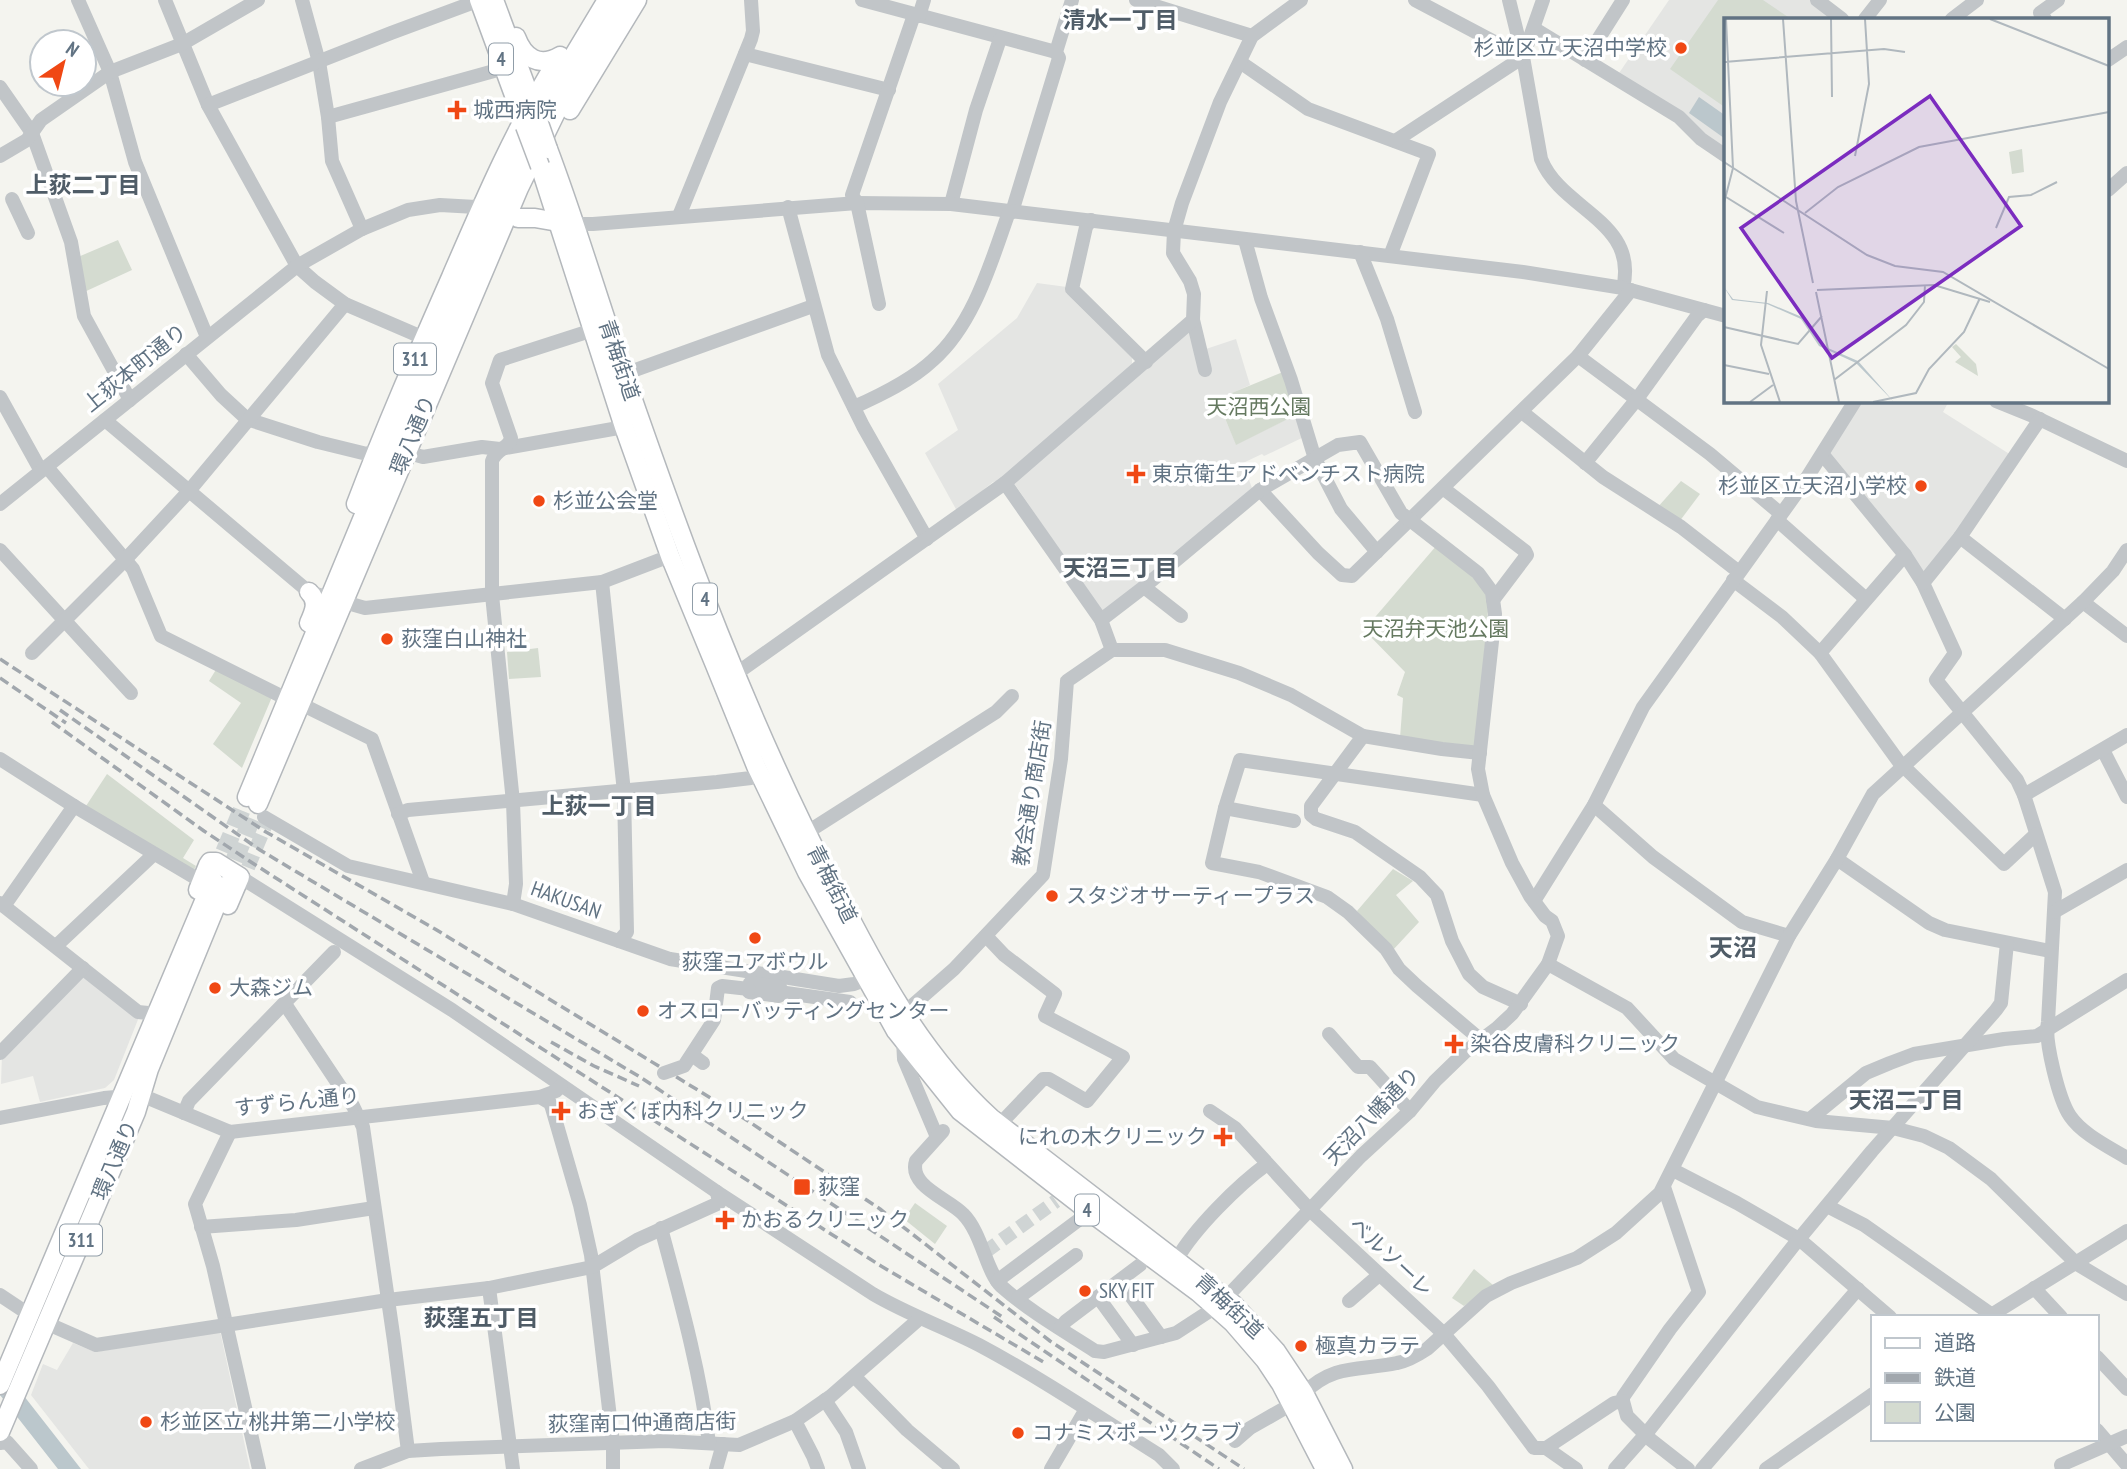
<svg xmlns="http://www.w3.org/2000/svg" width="2127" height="1469" font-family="'PT Sans Narrow','Noto Sans JP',sans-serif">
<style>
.built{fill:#e4e5e3}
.green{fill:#d4dbd0}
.water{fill:#bbc7cc}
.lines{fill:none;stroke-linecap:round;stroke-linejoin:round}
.minor-tunnel{stroke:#cfd4d4;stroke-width:14;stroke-dasharray:14 7;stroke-linecap:butt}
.major-tunnel{stroke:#cfd4d4;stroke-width:18;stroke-dasharray:18 9;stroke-linecap:butt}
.major-casing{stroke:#b4b8bc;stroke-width:21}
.minor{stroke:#c1c5c8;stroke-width:14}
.major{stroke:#fff;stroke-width:18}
.rail{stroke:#a1a7ad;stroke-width:3.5;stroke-dasharray:10 5;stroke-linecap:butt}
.major-bridge-casing{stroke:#b4b8bc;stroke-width:21;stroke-linecap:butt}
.minor-bridge{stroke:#c1c5c8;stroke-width:14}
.major-bridge{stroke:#fff;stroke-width:18}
.poi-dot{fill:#f04814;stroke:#fff;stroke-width:2.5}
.labels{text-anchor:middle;stroke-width:7;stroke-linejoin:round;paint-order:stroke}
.shield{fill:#fff;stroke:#909da8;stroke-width:2}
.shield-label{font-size:19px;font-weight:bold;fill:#617383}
.poi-label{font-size:21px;fill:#617383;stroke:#fff;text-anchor:start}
.street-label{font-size:21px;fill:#617383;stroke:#fff}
.park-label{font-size:21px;fill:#657960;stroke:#fff}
.neighbourhood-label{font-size:23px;font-weight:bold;fill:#4f5c67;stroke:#fff}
.quarter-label{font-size:24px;font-weight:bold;fill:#4f5c67;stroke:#fff}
.inset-road{fill:none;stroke:#b0b8be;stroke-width:2}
.view{fill:#7b2cbf;fill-opacity:0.15;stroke:#7b2cbf;stroke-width:3.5}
.inset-edge{fill:none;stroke:#617383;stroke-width:3.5}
</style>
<rect width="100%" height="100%" fill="#f4f4ef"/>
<!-- built -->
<g class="built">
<polygon points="1669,0 1810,0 1834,19 1726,19 1726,152 1617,76"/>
<polygon points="1037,283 1067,287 1066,293 1132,358 1132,370 1002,480 993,482 957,511 925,453 958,430 938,384 1017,318"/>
<polygon points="1189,330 1203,350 1236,339 1250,385 1217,400 1236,444 1298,414 1306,436 1264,456 1262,454 1243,463 1253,491 1103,614 1014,483"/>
<polygon points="1860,401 1949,401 1943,412 2011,455 1926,575 1829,453"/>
<polygon points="79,974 139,1017 114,1080 105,1088 40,1102 33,1076 1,1084 2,1054"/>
<polygon points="220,1331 250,1469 89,1469 31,1395 43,1364 57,1370 73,1343 95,1352"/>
</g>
<!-- green -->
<g class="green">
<polygon points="1718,0 1763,0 1791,19 1726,19 1726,108 1670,69"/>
<polygon points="118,240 132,270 82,293 78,257"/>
<polygon points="1283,372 1298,414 1236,445 1217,399"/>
<polygon points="1681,481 1700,494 1679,522 1657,508"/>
<polygon points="1437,545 1479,583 1489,600 1476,747 1400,738 1403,698 1397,695 1405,672 1364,630"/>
<polygon points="538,648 541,677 509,679 507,652"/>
<polygon points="217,668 272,697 242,768 213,744 241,703 209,681"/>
<polygon points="107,774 194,840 183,858 196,866 193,872 86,806"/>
<polygon points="1393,869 1413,881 1396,895 1419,922 1392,951 1357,911"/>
<polygon points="915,1203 947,1226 935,1244 904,1219"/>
<polygon points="1474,1269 1493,1285 1464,1306 1452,1298"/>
</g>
<!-- water -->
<g class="water">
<polygon points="1699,97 1726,116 1724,138 1689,113"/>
<polygon points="0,1363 6,1373 81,1469 58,1469 0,1395"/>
</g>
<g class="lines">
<!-- minor-tunnel -->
<g class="minor-tunnel">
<polyline points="240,887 271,812"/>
<polyline points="985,1252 1056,1201"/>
</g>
<!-- major-tunnel -->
<g class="major-tunnel">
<polyline points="214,877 247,797"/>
<polyline points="224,885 258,804"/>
</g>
<!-- major casing -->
<g class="major-casing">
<g id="major">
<polyline points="479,0 525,125"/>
<polyline points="494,0 534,108"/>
<path d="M 516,37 C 524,58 539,68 560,56"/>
<polyline points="570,110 637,0"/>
<path d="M 548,149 C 576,223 598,299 624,374 C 684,548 747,719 832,883 C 875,968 920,1053 991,1118 L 1233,1304 L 1276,1351 L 1304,1393 L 1343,1469"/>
<polyline points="540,166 624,427 670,556 715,665 756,766 807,872 896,1031 960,1111 1082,1206 1198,1292 1233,1323 1265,1360 1281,1384 1325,1469"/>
<polyline points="518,218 535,218 558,222"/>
<path d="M 356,504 C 385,427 418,352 451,277 C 483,203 514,130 557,61"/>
<path d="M 309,623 C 314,612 319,601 309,592"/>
<polyline points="247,797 451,305 510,175 556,85 607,0"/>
<polyline points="258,804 519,188 563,98 622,0"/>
<polyline points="198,890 208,865 210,862 216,862 240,877 228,905"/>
<polyline points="0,1385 213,880"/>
<polyline points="0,1432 136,1112 149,1069 224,886"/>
</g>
</g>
<!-- minor -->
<g class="minor">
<polyline points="78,0 110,72 135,162 207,337"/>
<polyline points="165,0 208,105 297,266 315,282 345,304 424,338"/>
<polyline points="302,0 319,62 328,117 332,161 362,229"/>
<polyline points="862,0 1056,52"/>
<polyline points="1136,0 1252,36"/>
<polyline points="1415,0 1523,57"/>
<path d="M 1509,0 L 1523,57 L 1541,159 C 1561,210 1639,221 1623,288"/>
<polyline points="1817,0 1842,19"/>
<polyline points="919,16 924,0"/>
<polyline points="1865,19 1880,0"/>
<polyline points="1952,19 1977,0"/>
<polyline points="2045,19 2040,13 2058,0"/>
<polyline points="1533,31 1538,31 1679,117 1701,139 1726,156"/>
<polyline points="745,54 889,90"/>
<polyline points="1585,60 1623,0"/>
<polyline points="2108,60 2127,47"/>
<polyline points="1240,62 1308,109 1429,154 1390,256"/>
<polyline points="0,87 32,133 71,242 84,316 130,400"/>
<polyline points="208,105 391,33 480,0"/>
<polyline points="328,117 494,71 503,63"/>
<polyline points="1395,141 1523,57 1543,0"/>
<polyline points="0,156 27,140 41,120 110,72 182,44 258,0"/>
<polyline points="2108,190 2127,173"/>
<polyline points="12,199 28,233"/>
<polyline points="951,204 976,110 1000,39"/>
<polyline points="788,207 828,355 863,426 927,539"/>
<polyline points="1012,212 1059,58 1056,52 1072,0"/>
<polyline points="679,216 751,39 753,31 751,0"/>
<polyline points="1091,220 1086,227 1072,289 1146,362"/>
<polyline points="567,224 593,224 857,203 951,204 1523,272 1623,288 1726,316"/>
<polyline points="1245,240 1261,298 1291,380 1315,459 1341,509 1377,552"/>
<polyline points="1360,252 1387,319 1415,412"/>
<polyline points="879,304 857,203 852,195 914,15"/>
<polyline points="1193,320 1205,370"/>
<polyline points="186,354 221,395 247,419 318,442 367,454 376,450"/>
<polyline points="1578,356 1710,454 1781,514"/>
<polyline points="624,374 813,306"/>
<polyline points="0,397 41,471"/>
<polyline points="1996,401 2033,416 2127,461"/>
<path d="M 854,407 C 881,395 912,380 933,360 C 974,324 991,262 1009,212"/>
<polyline points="1522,412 1603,477 1681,527 1739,572"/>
<polyline points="105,420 309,592 365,608 602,582 670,556"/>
<polyline points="416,455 423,457 482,447 500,449 624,427 634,427"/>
<path d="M 1823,455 L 1905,555 L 1923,583 L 1955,653 L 1936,680 L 2017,780 L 2024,795 L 2055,892 L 2048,1022 C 2044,1040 2059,1100 2070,1116 C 2082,1134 2109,1147 2127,1158"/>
<polyline points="1585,463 1637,399 1697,316 1704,310"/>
<polyline points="47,467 133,569 161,636 279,695"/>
<polyline points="1005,483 1101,620 1112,650"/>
<polyline points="1444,489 1525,551 1527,555 1493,600"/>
<polyline points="1260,490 1318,553 1342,575 1352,576 1578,356 1631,290"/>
<polyline points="0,504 297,266 362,229 408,210 440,205 476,207 484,200"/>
<polyline points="1777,520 1866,599"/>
<polyline points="1960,537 2065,619"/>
<polyline points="0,550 131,693"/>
<polyline points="1733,580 1782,617 1820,653 1899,762 2004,864 2036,834"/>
<polyline points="602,582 624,792 627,932 619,941"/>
<polyline points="1923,583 1960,537 2040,419"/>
<polyline points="1144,587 1181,616"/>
<polyline points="2083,602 2127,636"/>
<polyline points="1112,650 1165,650 1239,673 1291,695 1363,736 1442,749 1480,753"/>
<polyline points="32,653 125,560 189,491 345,304"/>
<polyline points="1820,653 1905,555"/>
<polyline points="730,678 1005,483 1193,320 1194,294 1190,281 1173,253 1174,231 1182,203 1220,102 1252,36 1301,0"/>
<polyline points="309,708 372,739 423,882"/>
<polyline points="1363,736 1311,806 1311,815 1316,819 1355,832 1420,877 1437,895 1452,941 1469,974 1483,987 1521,1004"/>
<polyline points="2103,750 2127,797"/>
<polyline points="0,759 74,806 199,880 199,888"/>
<polyline points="2024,795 2127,735"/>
<polyline points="1594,805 1653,857 1742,922 1789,936"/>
<polyline points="1225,808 1294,821"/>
<polyline points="398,814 408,810 717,782 751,778 756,773 756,766"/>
<polyline points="264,817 348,866 513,904 670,959 839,986 854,984 865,980"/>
<polyline points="806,833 996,712 1012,696"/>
<polyline points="1837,859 1929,923 1945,930 2050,951"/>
<path d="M 240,877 L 452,1010 L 717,1192 L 873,1294 C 907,1314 944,1327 979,1345 C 1041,1378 1100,1418 1159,1455 L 1173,1469"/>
<polyline points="1534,901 1594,805 1643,707 1803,484 1855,401"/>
<polyline points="0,903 138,1012 148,1013"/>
<path d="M 513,904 L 516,884 L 513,802 L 492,595 L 492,461 C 495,450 509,448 511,438 L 492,383 L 500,360 L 593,330"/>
<polyline points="4,906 74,806"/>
<polyline points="2054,912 2127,870"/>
<polyline points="986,936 1004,955 1055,994 1045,1016 1123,1057 1087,1101 1049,1079 1043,1079 999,1125"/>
<polyline points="56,946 154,854"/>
<polyline points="1548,964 1627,1008 1674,1059 1757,1107 1816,1121 1893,1128 1924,1136 1949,1148 1991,1179 2077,1264 2127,1294"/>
<polyline points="779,992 780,987 750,983 749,992 779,996 779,992 850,1002"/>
<polyline points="285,1004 353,1106 363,1127 394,1341 408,1451"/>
<polyline points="897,1019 954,969 1043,875 1061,759 1067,681 1112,650"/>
<polyline points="1329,1034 1358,1067 1370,1067 1410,1111"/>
<polyline points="903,1040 904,1059 937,1137"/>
<polyline points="1481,1040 1417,986 1399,969 1386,949 1348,912 1327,897 1259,872 1212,863 1225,808 1240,760 1483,795"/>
<polyline points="0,1053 83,968"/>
<polyline points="692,1055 703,1063"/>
<polyline points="540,1097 550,1103 552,1108 580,1205 591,1255 613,1443 613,1469"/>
<polyline points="1210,1111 1235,1128 1310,1210 1444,1334 1488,1386 1534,1448 1546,1448 1614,1403 1623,1401 1623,1397 1670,1329 1699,1292 1664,1187"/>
<polyline points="184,1113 189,1101 334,952"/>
<polyline points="0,1118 104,1098 141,1095 230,1132 540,1097 556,1091 561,1086"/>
<polyline points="1810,1119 1866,1073 1890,1063 1914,1054 2004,1039 2037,1036 2127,980"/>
<path d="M 943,1131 L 916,1161 C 908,1186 949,1199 963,1214 C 982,1233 986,1271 1001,1286 C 1029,1311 1064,1331 1095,1351 L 1104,1352 L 1176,1333 L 1219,1305 L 1361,1156 L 1410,1111 L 1435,1081 L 1465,1052 L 1497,1028 L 1512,1014 L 1548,964 L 1558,936 L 1552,921 L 1545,916 L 1530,896 L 1512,863 L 1483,795 L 1478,769 L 1495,614 L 1492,592 L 1478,573 L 1401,513 L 1360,442 L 1338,445 L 1260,490 L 1144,587 L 1101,620"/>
<polyline points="230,1132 195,1204 213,1266 259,1469"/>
<polyline points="1673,1170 1737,1203 1799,1239 1890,1317"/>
<polyline points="1827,1206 1864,1225 1995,1317"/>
<polyline points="201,1227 296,1220 374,1208"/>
<path d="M 661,1228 C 680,1299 700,1370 709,1443"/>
<path d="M 1177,1259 C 1194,1229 1238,1185 1267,1164"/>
<polyline points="997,1281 1080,1219"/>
<polyline points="1120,1281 1161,1337"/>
<polyline points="489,1288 513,1469"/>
<polyline points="2034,1288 2061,1317"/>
<polyline points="0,1295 30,1315"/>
<polyline points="1098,1297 1133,1345"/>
<polyline points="1018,1298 1076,1255"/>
<polyline points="1349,1301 1379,1275"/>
<polyline points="1988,1317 2127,1231"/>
<polyline points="46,1323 96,1345 388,1300 489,1288 592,1267 637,1240 719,1203 717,1192"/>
<polyline points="1060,1328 1066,1321 1140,1265"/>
<polyline points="2097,1357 2127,1389"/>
<polyline points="855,1377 907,1430 953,1469"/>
<path d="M 1304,1393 C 1335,1363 1360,1371 1397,1363 C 1408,1361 1418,1355 1427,1349 L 1486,1296 L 1511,1283 L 1577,1258 L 1616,1233 L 1660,1193 L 1789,936 L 1837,859 L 1873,794 L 2083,602 L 2113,571 L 2127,550"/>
<polyline points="825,1400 846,1432 859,1469"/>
<polyline points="1623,1401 1627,1416 1651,1440 1688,1469"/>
<polyline points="795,1421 813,1456 818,1469"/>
<polyline points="2097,1430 2127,1465"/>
<polyline points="1235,1441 1250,1428 1292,1404"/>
<polyline points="0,1443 7,1442 31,1469"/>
<polyline points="1546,1448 1576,1469"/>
<polyline points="361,1469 408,1451 441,1449 665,1441 739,1445 795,1421 831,1396 919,1319"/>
<polyline points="716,1469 723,1444"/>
<polyline points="1051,1469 1086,1409"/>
<polyline points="1615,1469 1646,1434 1794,1245 1872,1151 1996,1010 2001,1003 2007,943"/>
<polyline points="1702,1469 1858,1289"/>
<polyline points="1766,1469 1873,1394"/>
<polyline points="2062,1469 2061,1465 2127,1436"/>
</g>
<!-- major -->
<use href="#major" class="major"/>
<!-- rail -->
<g class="rail">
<polyline points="0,659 266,832 435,929 745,1119 880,1209 1050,1341 1244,1469"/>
<polyline points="0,678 66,723"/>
<polyline points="60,710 260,850 640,1077 1004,1318"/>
<polyline points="52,722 204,831 254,864 881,1266 1045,1363"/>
<polyline points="551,1042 594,1066 639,1086"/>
<polyline points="994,1317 1219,1469"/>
</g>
<!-- major-bridge casing -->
<g class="major-bridge-casing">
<g id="major-bridge">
<polyline points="534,109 548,149"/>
<polyline points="525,126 540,166"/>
</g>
</g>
<!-- minor-bridge -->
<polyline class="minor-bridge" points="664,1073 684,1066 714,1020 718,988 722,986 749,989"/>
<!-- major-bridge -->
<use href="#major-bridge" class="major-bridge"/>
</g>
<!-- markers -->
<g class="poi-dot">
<circle cx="1681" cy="48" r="7"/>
<path d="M453.5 99.5h7v7h7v7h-7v7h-7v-7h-7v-7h7z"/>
<path d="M1132.5 463.5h7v7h7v7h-7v7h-7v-7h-7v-7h7z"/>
<circle cx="1921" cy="486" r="7"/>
<circle cx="539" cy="501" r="7"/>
<circle cx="387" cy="639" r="7"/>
<circle cx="1052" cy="896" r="7"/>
<circle cx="755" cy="938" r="7"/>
<circle cx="215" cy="988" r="7"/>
<circle cx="643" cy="1011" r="7"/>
<path d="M1450.5 1033.5h7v7h7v7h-7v7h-7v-7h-7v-7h7z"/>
<path d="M557.5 1100.5h7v7h7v7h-7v7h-7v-7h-7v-7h7z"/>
<path d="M1219.5 1126.5h7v7h7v7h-7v7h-7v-7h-7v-7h7z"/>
<rect x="793" y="1178" width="18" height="18" rx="3.5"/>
<path d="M721.5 1209.5h7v7h7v7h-7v7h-7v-7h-7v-7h7z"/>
<circle cx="1085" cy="1291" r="7"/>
<circle cx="1301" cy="1346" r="7"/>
<circle cx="146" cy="1422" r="7"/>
<circle cx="1018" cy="1433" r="7"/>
</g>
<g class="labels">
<!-- shield labels -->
<g class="shield">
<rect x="489" y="43.5" width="24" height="31" rx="5"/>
<rect x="394" y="343.5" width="42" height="31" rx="5"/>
<rect x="693" y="583.5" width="24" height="31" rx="5"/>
<rect x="1075" y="1194.5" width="24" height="31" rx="5"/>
<rect x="60" y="1224.5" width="42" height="31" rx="5"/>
</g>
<g class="shield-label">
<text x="501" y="66">4</text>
<text x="415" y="366">311</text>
<text x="705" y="606">4</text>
<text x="1087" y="1217">4</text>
<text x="81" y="1247">311</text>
</g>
<!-- poi labels -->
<g class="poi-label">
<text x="1667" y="55" text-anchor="end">杉並区立 天沼中学校</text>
<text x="473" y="117">城西病院</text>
<text x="1152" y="481">東京衛生アドベンチスト病院</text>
<text x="1907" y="493" text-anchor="end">杉並区立天沼小学校</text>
<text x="553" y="508">杉並公会堂</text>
<text x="401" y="646">荻窪白山神社</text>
<text x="1066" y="903">スタジオサーティープラス</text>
<text x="755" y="969" text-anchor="middle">荻窪ユアボウル</text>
<text x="229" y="995">大森ジム</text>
<text x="657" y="1018">オスローバッティングセンター</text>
<text x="1470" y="1051">染谷皮膚科クリニック</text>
<text x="577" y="1118">おぎくぼ内科クリニック</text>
<text x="1207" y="1144" text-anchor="end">にれの木クリニック</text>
<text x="818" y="1194">荻窪</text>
<text x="741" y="1227">かおるクリニック</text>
<text x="1099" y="1298">SKY FIT</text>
<text x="1315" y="1353">極真カラテ</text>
<text x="160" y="1429">杉並区立 桃井第二小学校</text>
<text x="1032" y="1440">コナミスポーツクラブ</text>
</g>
<!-- street labels -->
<g class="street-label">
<text transform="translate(619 360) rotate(71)" y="7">青梅街道</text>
<text transform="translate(135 368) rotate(-39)" y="7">上荻本町通り</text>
<text transform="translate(413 435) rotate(-67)" y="7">環八通り</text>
<text transform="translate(1032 793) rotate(-81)" y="7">教会通り商店街</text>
<text transform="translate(832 884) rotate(63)" y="7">青梅街道</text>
<text transform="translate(566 900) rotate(20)" y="7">HAKUSAN</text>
<text transform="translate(297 1102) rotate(-6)" y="7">すずらん通り</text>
<text transform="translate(1372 1116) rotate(-46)" y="7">天沼八幡通り</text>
<text transform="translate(115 1160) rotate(-67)" y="7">環八通り</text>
<text transform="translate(1391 1257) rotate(43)" y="7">ベルソーレ</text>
<text transform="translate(1229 1306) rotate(43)" y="7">青梅街道</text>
<text transform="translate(642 1423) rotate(-1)" y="7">荻窪南口仲通商店街</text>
</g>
<!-- park labels -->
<g class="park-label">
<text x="1259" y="414">天沼西公園</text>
<text x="1436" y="636">天沼弁天池公園</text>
</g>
<!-- neighbourhood labels -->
<g class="neighbourhood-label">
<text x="1120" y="28">清水一丁目</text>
<text x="83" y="193">上荻二丁目</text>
<text x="1120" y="576">天沼三丁目</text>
<text x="599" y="814">上荻一丁目</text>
<text x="1906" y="1108">天沼二丁目</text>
<text x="481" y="1326">荻窪五丁目</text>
</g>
<!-- quarter labels -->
<g class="quarter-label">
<text x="1733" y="956">天沼</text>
</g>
</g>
<!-- overview -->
<g transform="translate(1724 18)">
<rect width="385" height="385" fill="#f4f4ef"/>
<path d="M 298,131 L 300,154 L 288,156 L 285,134 ZM 232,326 L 252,346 L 254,358 L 231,344 L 237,339 L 228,329 Z" fill="#d4dbd0"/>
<path d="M 0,269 L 9,281 L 44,285 L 78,299 L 97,327 L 134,343 L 170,384 L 132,345 L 95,328 L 77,301 L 43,286 L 8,282 Z" fill="#bbc7cc"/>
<path class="inset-road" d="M 59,1 L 72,183 L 89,265M 107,1 L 108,79M 266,1 L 385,48M 0,44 L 160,31 L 181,34M 131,138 L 145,66 L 141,1M 0,144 L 143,237 L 171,248 L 219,254 L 385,351M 2,179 L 60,215M 0,185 L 9,150 L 2,1M 81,195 L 114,169 L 195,129 L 385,94M 272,210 L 285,179 L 307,177 L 333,164M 93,272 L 210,267 L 266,284M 43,273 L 37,327 L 56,384M 92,274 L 115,384M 0,309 L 74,326 L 98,298M 0,347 L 45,356M 110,362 L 182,307 L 200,284 L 201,267M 26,384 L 49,367M 149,384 L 192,375 L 205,351 L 240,314 L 256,280"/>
<path class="view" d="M 206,78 L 297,208 L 108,340 L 17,210 Z"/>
<rect width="385" height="385" class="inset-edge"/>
</g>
<!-- legend -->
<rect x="1871" y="1315" width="228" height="126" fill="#ffffff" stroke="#c0c7cd" stroke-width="2"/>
<rect x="1885" y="1338" width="35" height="10" fill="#ffffff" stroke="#c0c7cd" stroke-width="2"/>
<text x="1934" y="1350" font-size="21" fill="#617383">道路</text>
<rect x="1885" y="1373" width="35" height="10" fill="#a1a7ad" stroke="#c0c7cd" stroke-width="2"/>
<text x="1934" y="1385" font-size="21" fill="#617383">鉄道</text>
<rect x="1885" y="1402" width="35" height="21" fill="#d4dbd0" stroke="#c0c7cd" stroke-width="2"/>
<text x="1934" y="1420" font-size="21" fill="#617383">公園</text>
<!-- north arrow -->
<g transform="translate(63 63) rotate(35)"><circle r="33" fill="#ffffff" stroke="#c0c7cd" stroke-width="2"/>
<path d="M0-5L12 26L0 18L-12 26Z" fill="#f04814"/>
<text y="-10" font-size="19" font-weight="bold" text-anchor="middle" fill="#617383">N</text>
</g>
</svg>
